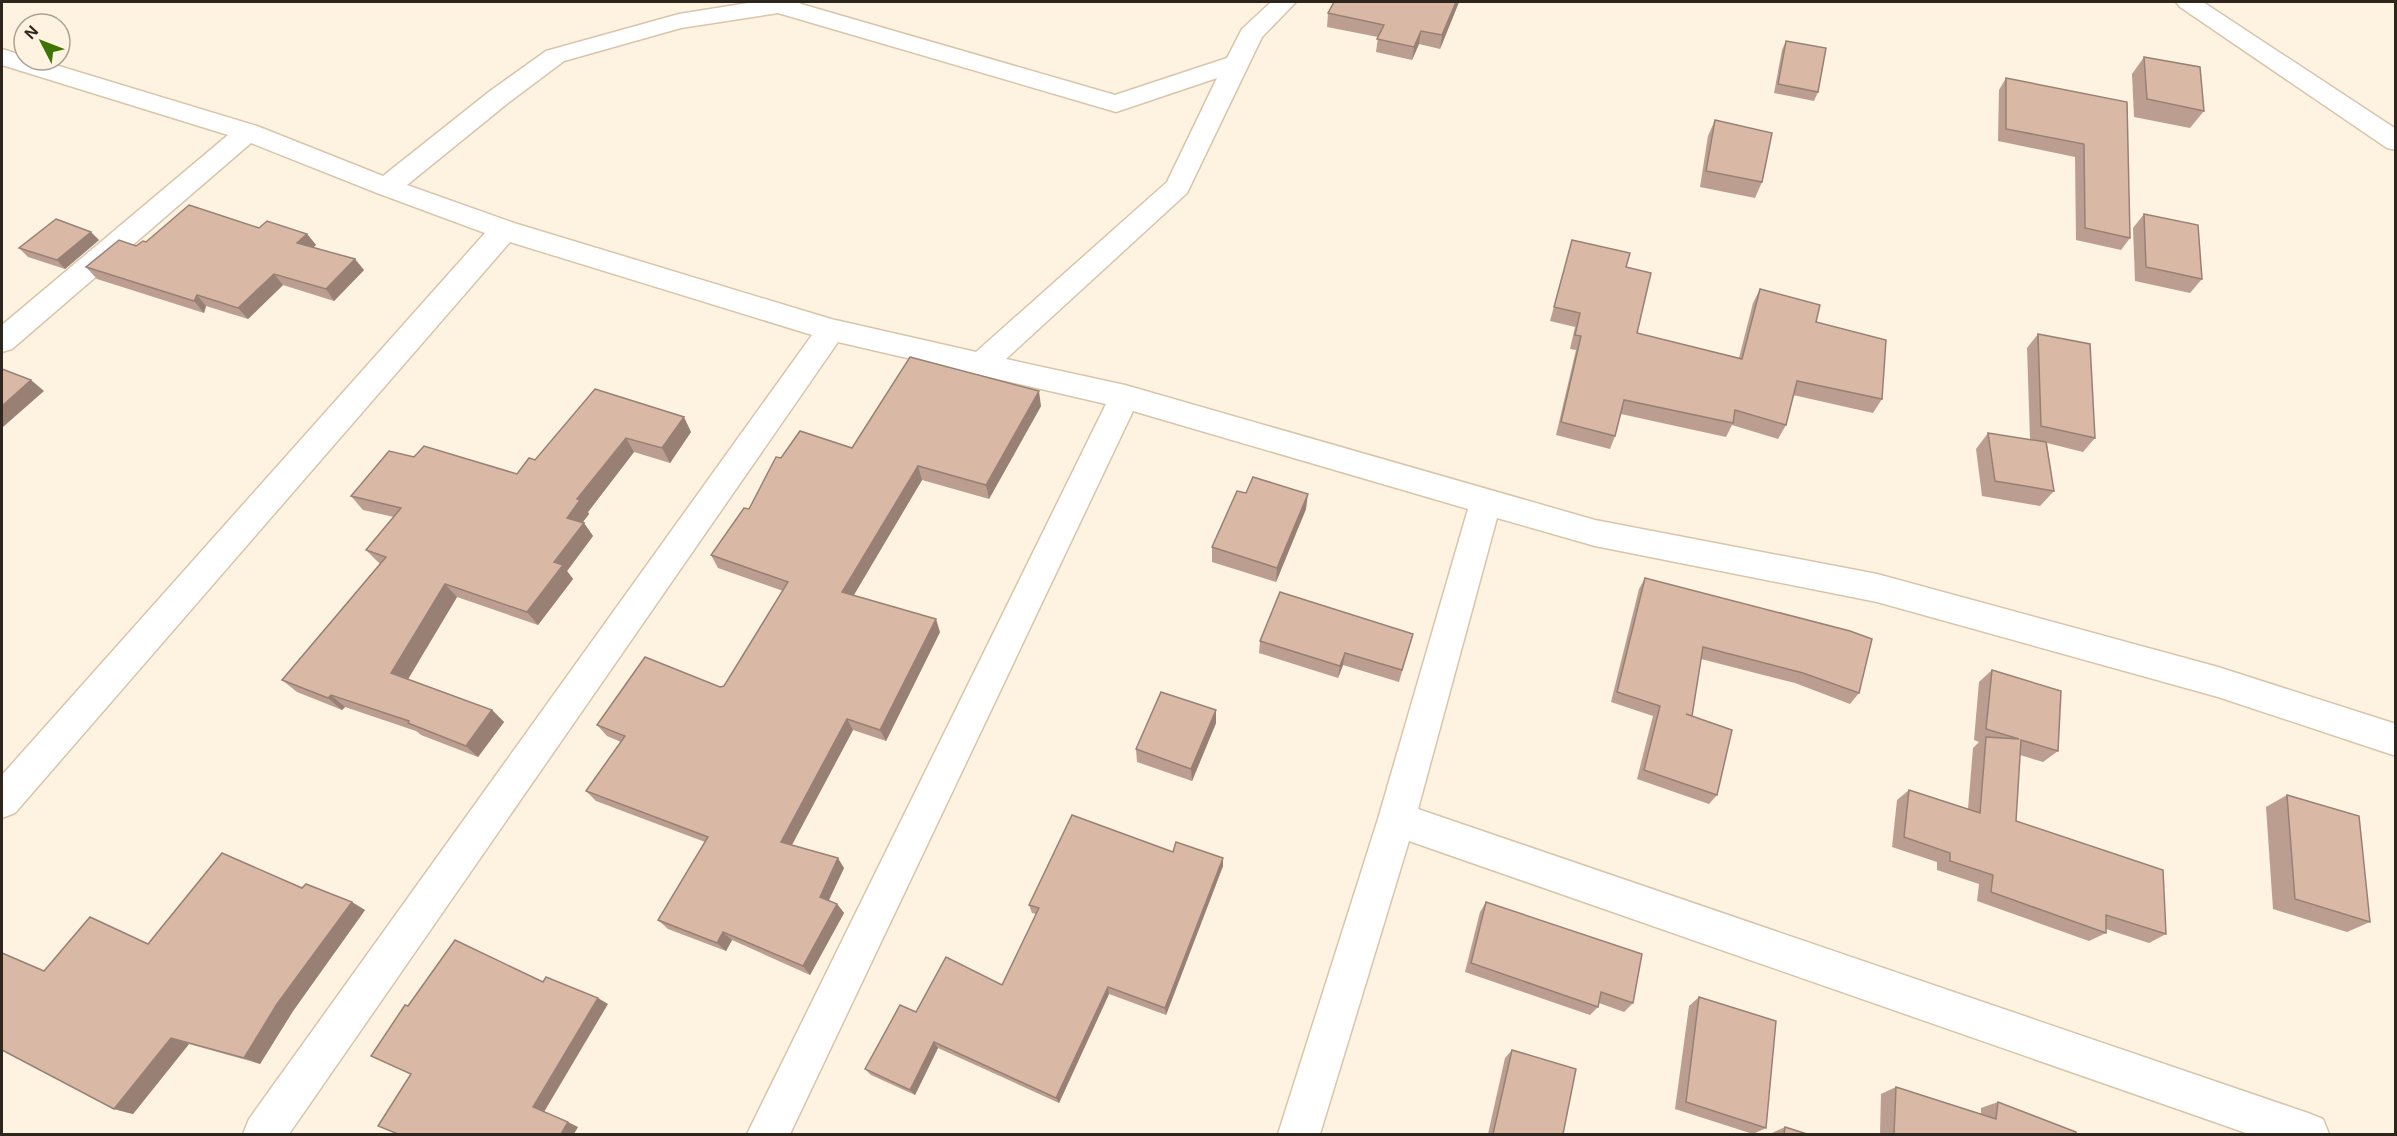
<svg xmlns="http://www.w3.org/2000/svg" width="2397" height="1136" font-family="Arial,sans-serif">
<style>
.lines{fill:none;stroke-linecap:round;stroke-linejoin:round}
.street-casing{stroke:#d8c5aa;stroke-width:3}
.street{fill:#fff;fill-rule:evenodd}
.wall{fill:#bb9e8f}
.shaded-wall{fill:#988174}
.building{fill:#d9b8a6;stroke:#988174;stroke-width:1.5}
</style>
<rect width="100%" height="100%" fill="#fef2e1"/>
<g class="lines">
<!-- street casing -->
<g class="street-casing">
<g id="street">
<path d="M 754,2 L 799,2 L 801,4 L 1115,95 L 1227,58 L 1242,29 L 1271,2 L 1296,2 L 1262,37 L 1187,193 L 1006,359 L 1125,385 L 1595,520 L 1877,574 L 2218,667 L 2396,724 L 2396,756 L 2218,697 L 1877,602 L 1595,546 L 1497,518 L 1418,809 L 2308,1113 L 2323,1119 L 2329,1134 L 2249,1134 L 1409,841 L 1320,1134 L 1278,1134 L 1378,819 L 1468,509 L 1133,411 L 790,1134 L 747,1134 L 1106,404 L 838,342 L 289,1134 L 243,1134 L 249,1119 L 812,335 L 510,242 L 15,813 L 2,818 L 2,775 L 485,233 L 377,193 L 251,143 L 12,349 L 2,352 L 2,325 L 228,135 L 2,65 L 2,49 L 24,56 L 24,60 L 39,60 L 257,126 L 383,176 L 490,91 L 546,51 L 679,14 ZM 778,13 L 1116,112 L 1217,78 L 1167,182 L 976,352 L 831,319 L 514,223 L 407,185 L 508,103 L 564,61 L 681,28 Z"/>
<polygon points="2176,2 2203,2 2396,129 2396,150 2387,148 2180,7"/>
</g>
</g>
<!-- street -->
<use href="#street" class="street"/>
</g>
<!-- wall -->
<g class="wall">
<polygon points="1334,2 1459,2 1440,49 1419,44 1412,60 1376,52 1378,37 1327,27 1328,13"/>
<polygon points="1786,41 1818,92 1814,101 1774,93 1782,50"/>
<polygon points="2144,57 2204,111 2190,128 2134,117 2132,74"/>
<polygon points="2006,78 2127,102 2130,238 2121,250 2076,240 2075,157 1998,141 1999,90"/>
<polygon points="1715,120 1762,182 1755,198 1700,187 1708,136"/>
<polygon points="2144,214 2202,279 2190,293 2135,281 2133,228"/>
<polygon points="259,228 307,234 316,245 313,247 364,270 334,301 283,285 248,319 206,306 204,313 97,279 86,267 136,246"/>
<polygon points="99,240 65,269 28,257 19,248"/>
<polygon points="1572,240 1626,267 1637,333 1739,358 1753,303 1760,289 1816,322 1882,399 1873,413 1793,395 1786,425 1778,439 1732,425 1726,437 1621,414 1615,436 1610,449 1556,435 1576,350 1570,349 1575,327 1550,321"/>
<polygon points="2038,334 2095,438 2083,452 2047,443 2054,491 2040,506 1982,496 1976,449 1988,433 2036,441 2030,439 2027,348"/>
<polygon points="595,389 691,432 670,463 634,452 588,512 589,514 583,522 593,536 567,571 573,579 538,625 457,597 408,679 492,710 504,722 478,757 421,735 416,731 345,707 342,710 297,692 282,680 381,564 379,563 366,550 394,517 363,510 351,496 414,457 517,474 535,460"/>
<polygon points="1041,406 989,499 922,480 853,596 940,632 886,741 853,730 792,845 844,868 829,900 837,904 844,913 810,975 732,940 726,951 668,929 658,920 705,842 596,801 586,791 621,742 607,736 597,725 724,686 783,591 718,568 711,555 749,509 781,458 852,448"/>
<polygon points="1306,509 1276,582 1212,562 1212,547"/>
<polygon points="1645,578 1859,693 1850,704 1795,683 1701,659 1692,716 1717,795 1709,804 1637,779 1653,716 1611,702 1639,589"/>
<polygon points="1413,634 1399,682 1343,665 1338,678 1259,653 1260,641"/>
<polygon points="1992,670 2058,751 2043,762 2020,755 2016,821 2166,934 2149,943 2106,929 2106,933 2089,941 1977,901 1979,884 1937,870 1937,862 1892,847 1897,800 1909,790 1968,809 1973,748 1979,742 1974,740 1979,682"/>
<polygon points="1216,723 1192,781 1137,762 1136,749"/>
<polygon points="2287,795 2370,922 2347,932 2273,909 2266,807"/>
<polygon points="1173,852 1223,858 1223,866 1166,1015 1109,994 1059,1103 938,1048 915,1095 871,1075 865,1069 916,1012 1002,985 1036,914 1032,913 1029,905"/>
<polygon points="302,888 365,910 293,1011 260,1064 189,1044 133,1114 114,1109 44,971 148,944"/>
<polygon points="1486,902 1633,1003 1624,1012 1599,1003 1598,1007 1590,1015 1465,972 1480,912"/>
<polygon points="1699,997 1766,1128 1753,1134 1675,1109 1689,1006"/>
<polygon points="1512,1050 1563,1134 1488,1134 1505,1058"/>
<polygon points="1896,1087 1981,1114 1981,1108 1998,1102 2076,1134 1880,1134 1881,1094"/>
<polygon points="1785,1127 1807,1134 1772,1134 1772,1133"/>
</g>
<!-- shaded-wall -->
<g class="shaded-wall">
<polygon points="1456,2 1459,2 1440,49 1442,35"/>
<polygon points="1421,31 1419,44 1412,60 1414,47"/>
<polygon points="91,232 99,240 65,269 57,260"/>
<polygon points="307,234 316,245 306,254 297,243"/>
<polygon points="355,259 364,270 334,301 326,289"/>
<polygon points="274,274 283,285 248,319 238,308"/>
<polygon points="197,295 206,306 204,313 194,301"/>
<polygon points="31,380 44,391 3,427 2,426 2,406"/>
<polygon points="1039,391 1041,406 989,499 986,485"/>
<polygon points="684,417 691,432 670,463 662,448"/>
<polygon points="626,438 634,452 588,512 589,514 576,531 567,518 577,499"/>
<polygon points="918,466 922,480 848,605 842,592"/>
<polygon points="1308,494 1306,509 1276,582 1277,568"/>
<polygon points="584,523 593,536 567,571 573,579 538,625 527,612 554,562"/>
<polygon points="445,584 457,597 404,686 391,673"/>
<polygon points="936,619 940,632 886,741 880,730"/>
<polygon points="1345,653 1343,665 1338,678 1340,666"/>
<polygon points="331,695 345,707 342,710 328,698"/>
<polygon points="492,710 504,722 478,757 466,746"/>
<polygon points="1216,710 1216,723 1192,781 1191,769"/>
<polygon points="847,719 853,730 788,852 781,842"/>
<polygon points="838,858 844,868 826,906 820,897"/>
<polygon points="1223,858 1223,866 1166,1015 1165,1008"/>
<polygon points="352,902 365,910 293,1011 260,1064 244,1058 277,1004"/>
<polygon points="837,904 844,913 810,975 803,966"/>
<polygon points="723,932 732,940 726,951 717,943"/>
<polygon points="1108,987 1109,994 1059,1103 1056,1098"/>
<polygon points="598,998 608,1004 544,1112 533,1107"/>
<polygon points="171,1038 189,1044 133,1114 114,1109"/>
<polygon points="934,1042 938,1048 915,1095 910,1090"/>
<polygon points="568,1122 578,1127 574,1134 561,1134"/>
</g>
<!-- building -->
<g class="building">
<polygon points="1334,2 1456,2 1442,35 1421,31 1414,47 1377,39 1384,25 1328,13"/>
<polygon points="1786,41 1826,48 1818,92 1778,84"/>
<polygon points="2144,57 2200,67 2204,111 2147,99"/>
<polygon points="2006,78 2127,102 2130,238 2085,228 2084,144 2006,129"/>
<polygon points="1715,120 1772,133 1762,182 1706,171"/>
<polygon points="189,205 259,228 267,221 307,234 297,243 355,259 326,289 274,274 238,308 197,295 194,301 86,267 119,240 136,246 143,241 146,242"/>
<polygon points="2144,214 2198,225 2202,279 2146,267"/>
<polygon points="56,219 91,232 57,260 19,248"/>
<polygon points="1572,240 1630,253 1626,267 1651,273 1637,333 1742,359 1760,289 1820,305 1816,322 1886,340 1882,399 1797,381 1786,425 1735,410 1733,423 1624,400 1615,436 1561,422 1581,336 1575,335 1580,313 1554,307"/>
<polygon points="2038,334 2090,344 2095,438 2041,426"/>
<polygon points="910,357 1039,391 986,485 918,466 842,592 936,619 880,730 847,719 781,842 838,858 820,897 837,904 803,966 723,932 717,943 658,920 708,837 586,791 625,736 597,725 645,657 720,687 724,686 788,582 711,555 744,508 749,509 776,457 781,458 800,431 852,448"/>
<polygon points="2,369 31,380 2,406"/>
<polygon points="595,389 684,417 662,448 626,438 577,499 580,500 567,518 584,523 554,562 563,565 527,612 445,584 391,673 492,710 466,746 408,723 409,721 331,695 328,698 282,680 386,557 366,550 401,508 351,496 389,451 414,457 424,446 517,474 529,458 535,460"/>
<polygon points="1988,433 2046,442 2054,491 1995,481"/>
<polygon points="1253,477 1308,494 1277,568 1212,547 1237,491 1246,493"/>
<polygon points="1645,578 1850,631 1872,639 1859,693 1803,673 1703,647 1692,716 1686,714 1732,730 1717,795 1644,770 1660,706 1617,692"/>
<polygon points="1280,592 1413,634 1402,670 1345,653 1340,666 1260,641"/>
<polygon points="1992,670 2061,691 2058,751 2021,740 2016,821 2163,870 2166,934 2106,915 2106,933 1991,892 1993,875 1950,861 1950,853 1904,837 1909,790 1980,813 1986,737 2019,739 1986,729"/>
<polygon points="1161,692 1216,710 1191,769 1136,749"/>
<polygon points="2287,795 2359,816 2370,922 2295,899"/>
<polygon points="1072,815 1173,852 1176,842 1223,858 1165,1008 1108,987 1056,1098 934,1042 910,1090 865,1069 900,1005 916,1012 946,957 1002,985 1039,908 1029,905"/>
<polygon points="222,853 302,888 306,884 352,902 277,1004 244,1058 171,1038 114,1109 2,1050 2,953 44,971 90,917 148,944"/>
<polygon points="1486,902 1642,954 1633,1003 1601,992 1598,1007 1471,963"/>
<polygon points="455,940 543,982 546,977 598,998 533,1107 568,1122 561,1134 398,1134 378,1126 411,1074 371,1056 405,1005 408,1006"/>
<polygon points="1699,997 1776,1021 1766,1128 1686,1102"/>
<polygon points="1512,1050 1576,1069 1563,1134 1493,1134"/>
<polygon points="1896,1087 1996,1119 1998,1102 2076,1132 2076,1134 1894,1134"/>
<polygon points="1785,1127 1807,1134 1784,1134"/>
</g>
<!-- border -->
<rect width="2397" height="1136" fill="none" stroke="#2e261c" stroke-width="6"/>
<!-- north arrow -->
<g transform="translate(42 42) rotate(312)"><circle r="28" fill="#fef2e1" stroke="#aba092" stroke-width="1.5"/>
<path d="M0-4.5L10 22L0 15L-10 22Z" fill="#3d7402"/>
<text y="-9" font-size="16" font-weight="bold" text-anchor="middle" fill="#2e261c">N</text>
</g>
</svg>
